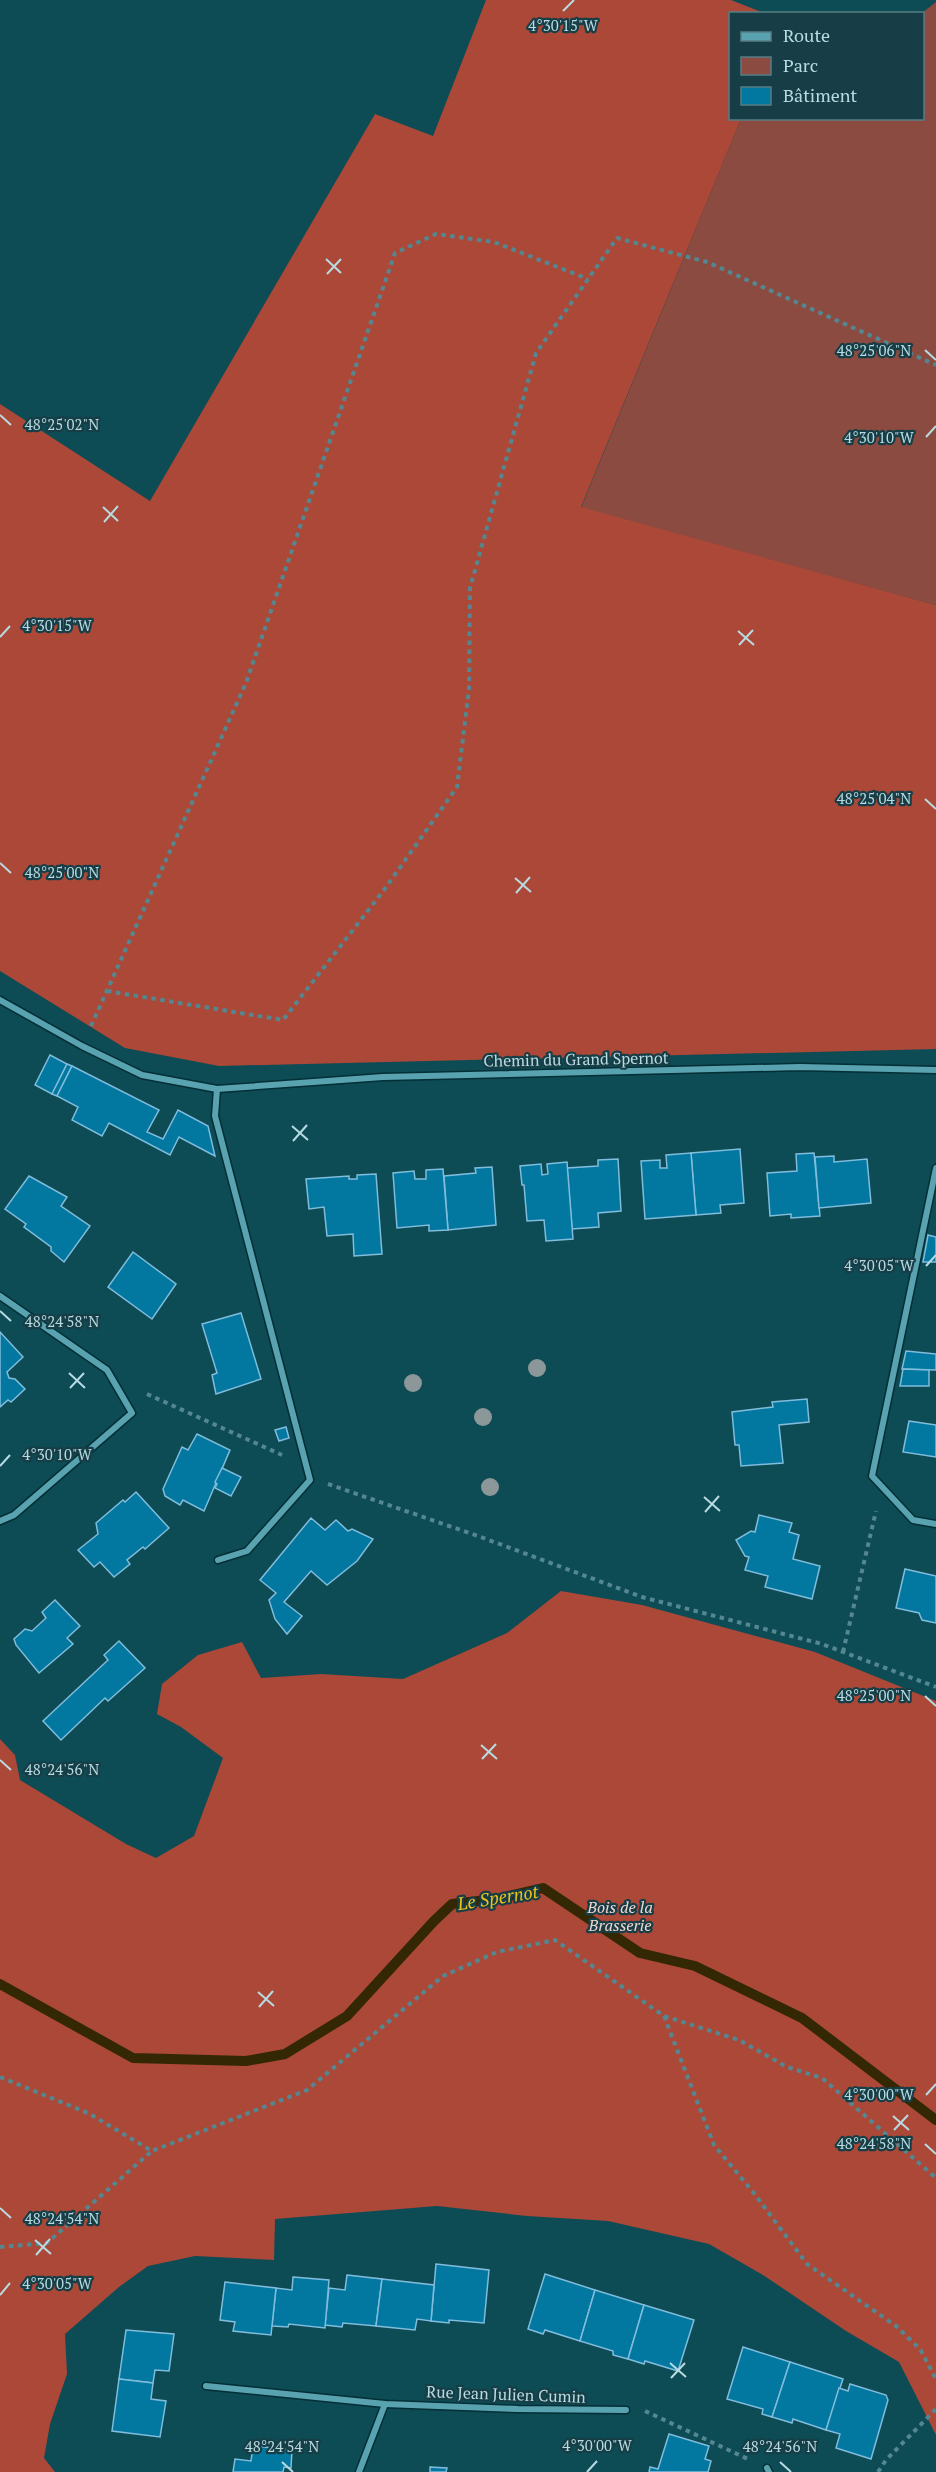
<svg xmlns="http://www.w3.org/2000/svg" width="936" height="2472" font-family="'PT Serif',serif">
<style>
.green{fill:#8c4b40}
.forest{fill:#ab4838}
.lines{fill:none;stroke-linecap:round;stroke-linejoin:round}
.stream{stroke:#332803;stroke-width:10}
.building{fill:#0277a0;stroke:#80bcdb;stroke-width:1.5}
.minor-casing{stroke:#042f36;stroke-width:9}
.path{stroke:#548790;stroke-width:4;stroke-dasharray:4.5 4.5;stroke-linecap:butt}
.minor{stroke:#59a3b0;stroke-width:6}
.tree{fill:#8b9798}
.ticks{fill:none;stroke:#b8dbe2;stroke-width:2}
.labels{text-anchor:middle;stroke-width:4.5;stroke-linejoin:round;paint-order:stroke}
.street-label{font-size:16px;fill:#b8dbe2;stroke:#173e46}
.park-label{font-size:16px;font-style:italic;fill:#f2d5cf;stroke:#173e46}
.water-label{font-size:18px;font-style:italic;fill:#eec11b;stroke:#173e46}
.ticks-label{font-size:15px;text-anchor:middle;fill:#b8dbe2;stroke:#173e46;stroke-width:4.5;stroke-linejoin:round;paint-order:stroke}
</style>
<rect width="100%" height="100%" fill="#0d4b55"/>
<!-- green -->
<polygon class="green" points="936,2 936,605 581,508 741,119 922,118 922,13"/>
<!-- forest -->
<g class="forest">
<polygon points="486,0 731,0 764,13 730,14 730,118 741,119 581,507 936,605 936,1049 219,1066 125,1048 0,971 0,404 150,501 375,114 433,136"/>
<polygon points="561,1591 642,1605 815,1652 936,1701 936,2435 899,2362 846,2331 763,2275 709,2244 608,2221 527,2216 437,2206 275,2219 274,2260 195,2256 148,2266 119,2287 65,2334 67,2374 50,2424 44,2458 55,2472 0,2472 0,1739 15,1755 20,1780 126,1844 156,1858 194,1836 223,1758 181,1727 157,1714 162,1684 198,1655 242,1642 261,1678 321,1674 403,1679 507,1633"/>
</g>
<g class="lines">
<!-- stream -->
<polyline class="stream" points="0,1984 133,2058 246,2061 285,2054 347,2016 434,1921 452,1904 496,1899 543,1888 640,1953 695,1966 802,2018 936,2120"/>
</g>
<!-- building -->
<g class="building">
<polygon points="50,1055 67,1064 52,1094 35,1085"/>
<polygon points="67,1064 72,1066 57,1096 52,1094"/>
<polygon points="72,1066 159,1110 147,1132 163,1139 178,1110 208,1126 215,1156 179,1137 170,1155 109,1123 102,1136 72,1120 78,1107 57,1096"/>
<polygon points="740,1149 744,1203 720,1205 721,1213 696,1215 691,1153"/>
<polygon points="691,1153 696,1215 645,1219 641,1161 660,1160 660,1168 667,1168 666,1155"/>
<polygon points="814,1153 820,1216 791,1218 791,1214 770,1216 767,1173 797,1171 796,1154"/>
<polygon points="834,1156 834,1162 867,1159 871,1203 819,1208 815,1157"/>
<polygon points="618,1159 621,1211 598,1213 599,1227 572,1229 567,1168 598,1166 598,1160"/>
<polygon points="567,1162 573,1239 546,1241 544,1220 527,1221 524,1185 522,1185 520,1166 541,1164 542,1175 548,1174 547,1164"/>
<polygon points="492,1167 496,1225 448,1230 444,1176 476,1173 475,1168"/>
<polygon points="443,1169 448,1230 429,1231 429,1225 397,1228 393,1173 414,1171 415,1179 426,1179 426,1170"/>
<polygon points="376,1174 382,1254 354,1256 353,1234 327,1236 324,1207 309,1209 306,1179 349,1176 349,1179 357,1179 357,1175"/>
<polygon points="29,1176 67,1197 61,1206 90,1226 64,1262 51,1251 51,1247 24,1227 26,1224 5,1209"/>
<polygon points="928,1235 936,1237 936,1262 923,1262"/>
<polygon points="133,1252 176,1284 152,1319 108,1287"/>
<polygon points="241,1313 261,1379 216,1394 212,1375 217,1373 202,1324"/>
<polygon points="0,1332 23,1357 7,1372 9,1378 15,1379 25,1389 11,1402 8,1400 0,1407"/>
<polygon points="906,1351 936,1354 936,1370 902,1369"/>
<polygon points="903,1369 929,1370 929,1386 900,1386"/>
<polygon points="807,1399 809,1422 779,1425 783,1463 741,1466 739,1445 735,1445 732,1412 773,1407 772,1402"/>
<polygon points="909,1421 936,1425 936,1457 903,1452"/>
<polygon points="286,1427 289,1438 279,1441 275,1430"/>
<polygon points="197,1434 230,1450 204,1511 183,1500 180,1505 165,1496 163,1489 182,1447 188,1450"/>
<polygon points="222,1468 241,1477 231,1496 215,1488 217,1484 215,1482"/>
<polygon points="136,1492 169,1528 145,1549 143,1547 127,1560 130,1564 114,1577 100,1562 94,1567 78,1550 98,1534 96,1523 123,1500 125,1502"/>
<polygon points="759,1515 792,1523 789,1532 799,1535 793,1559 820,1566 812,1599 765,1587 768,1576 745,1570 749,1557 745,1556 736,1540 751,1531 755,1532"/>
<polygon points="311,1518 325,1530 336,1520 348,1531 352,1529 373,1539 357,1561 327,1585 311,1571 284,1602 302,1616 287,1634 275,1619 269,1600 276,1593 260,1580"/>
<polygon points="905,1569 936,1576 936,1623 922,1620 919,1613 896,1608"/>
<polygon points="55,1600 80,1626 67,1638 73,1644 39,1673 16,1645 14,1639 25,1629 32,1631 46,1618 42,1612"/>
<polygon points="119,1641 145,1668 108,1701 105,1698 61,1740 43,1721 108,1660 104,1655"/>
<polygon points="436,2264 489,2270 484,2323 449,2320 449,2323 431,2321"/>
<polygon points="545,2274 595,2290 580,2341 545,2330 543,2334 528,2329"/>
<polygon points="347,2275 382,2279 376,2326 343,2323 342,2327 325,2325 329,2288 345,2290"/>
<polygon points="293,2277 329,2280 325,2328 289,2324 288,2327 272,2326 276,2288 292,2290"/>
<polygon points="382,2279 434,2285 431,2321 417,2319 415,2330 376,2326"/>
<polygon points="225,2282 276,2288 271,2335 233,2331 235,2322 220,2320"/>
<polygon points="595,2290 644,2305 628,2359 613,2355 613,2351 580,2341"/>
<polygon points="644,2305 694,2320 678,2371 645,2361 644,2364 628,2359"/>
<polygon points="126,2330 174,2334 169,2371 155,2370 153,2383 119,2379"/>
<polygon points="743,2347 790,2362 772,2417 762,2414 763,2409 727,2399"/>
<polygon points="790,2362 843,2379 826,2430 793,2419 792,2423 772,2417"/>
<polygon points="119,2379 153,2383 151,2399 166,2401 160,2437 112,2431"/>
<polygon points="850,2384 886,2395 888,2400 871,2459 836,2448 840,2434 826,2430 839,2388 848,2391"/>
<polygon points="669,2434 709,2446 705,2459 711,2461 708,2472 649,2472 650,2467 658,2469"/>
<polygon points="253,2446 292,2450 291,2468 284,2467 283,2472 233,2472 235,2459 251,2461"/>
<polygon points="430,2467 447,2468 446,2472 430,2472"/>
</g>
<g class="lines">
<!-- minor casing -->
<g class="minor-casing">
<g id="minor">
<polyline points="0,1000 82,1046 142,1075 217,1089 383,1077 800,1067 936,1070"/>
<polyline points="217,1089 215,1116 310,1480 247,1551 218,1560"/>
<polyline points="936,1168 872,1476 913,1520 936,1524"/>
<polyline points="0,1296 107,1370 132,1413 14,1515 0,1521"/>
<polyline points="206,2386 385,2404 518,2409 626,2410"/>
<polyline points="767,2468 769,2472"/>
<polyline points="359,2472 385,2404"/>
</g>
</g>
<!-- path -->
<g class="path">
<polyline points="107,991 283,1020 384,890 457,787 469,689 470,588 536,353 617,238 707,262 936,365"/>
<polyline points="91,1026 246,683 395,253 436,234 494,242 588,279"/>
<polyline points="147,1394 282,1455"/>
<polyline points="328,1484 478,1536 642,1597 822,1644 936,1687"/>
<polyline points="843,1652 876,1511"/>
<polyline points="664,2016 714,2145 753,2192 807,2264 896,2326 920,2349 936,2379"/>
<polyline points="0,2077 88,2113 152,2151 307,2090 443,1976 497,1952 555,1940 664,2016 739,2040 787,2067 822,2078 936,2178"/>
<polyline points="0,2247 47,2243 152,2151"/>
<polyline points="645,2411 750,2460"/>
<polyline points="878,2472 886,2460 936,2409"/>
</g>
<!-- minor -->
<use href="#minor" class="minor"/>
</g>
<!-- trees -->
<g class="tree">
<circle cx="537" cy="1368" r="9"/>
<circle cx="413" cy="1383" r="9"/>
<circle cx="483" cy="1417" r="9"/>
<circle cx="490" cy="1487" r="9"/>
</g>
<!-- ticks -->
<path class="ticks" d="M 563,11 L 574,0M 326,259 L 341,273M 327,274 L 341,259M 925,350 L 936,360M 0,415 L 11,425M 926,437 L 936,426M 103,507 L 118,521M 104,522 L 118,506M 738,631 L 754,645M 0,637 L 10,626M 739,645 L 753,630M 925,799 L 936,809M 0,863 L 11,873M 515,878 L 531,892M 516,893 L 530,877M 292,1126 L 308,1140M 293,1141 L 307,1125M 926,1266 L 936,1255M 0,1311 L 11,1321M 69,1373 L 85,1388M 70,1388 L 84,1373M 0,1466 L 10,1455M 704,1497 L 720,1511M 705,1512 L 719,1496M 925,1696 L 936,1706M 481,1745 L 497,1759M 482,1759 L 496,1744M 0,1760 L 11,1770M 258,1992 L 274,2006M 259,2007 L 273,1991M 926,2095 L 936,2084M 893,2116 L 909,2130M 894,2130 L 908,2115M 925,2144 L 936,2154M 0,2208 L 11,2218M 35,2240 L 51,2254M 36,2255 L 50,2239M 0,2295 L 10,2283M 670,2363 L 686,2377M 671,2378 L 685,2363M 282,2462 L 293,2472M 780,2462 L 791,2472M 587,2472 L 597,2461"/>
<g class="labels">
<!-- street labels -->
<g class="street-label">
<text transform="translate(576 1059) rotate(-1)" y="6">Chemin du Grand Spernot</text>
<text transform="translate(506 2394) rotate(2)" y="6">Rue Jean Julien Cumin</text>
</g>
<!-- park labels -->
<g class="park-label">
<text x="620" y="1913">Bois de la<tspan x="620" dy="18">Brasserie</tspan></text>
</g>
<!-- water labels -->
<g class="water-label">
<text transform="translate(498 1898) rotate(-9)" y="6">Le Spernot</text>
</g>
</g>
<g class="ticks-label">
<text x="563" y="31">4°30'15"W</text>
<text x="874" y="356">48°25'06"N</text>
<text x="62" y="430">48°25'02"N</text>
<text x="879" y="443">4°30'10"W</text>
<text x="57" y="631">4°30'15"W</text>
<text x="874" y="804">48°25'04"N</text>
<text x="62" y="878">48°25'00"N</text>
<text x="879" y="1271">4°30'05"W</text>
<text x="62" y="1327">48°24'58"N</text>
<text x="57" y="1460">4°30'10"W</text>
<text x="874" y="1701">48°25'00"N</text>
<text x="62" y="1775">48°24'56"N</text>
<text x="879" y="2100">4°30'00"W</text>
<text x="874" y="2149">48°24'58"N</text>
<text x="62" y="2224">48°24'54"N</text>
<text x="57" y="2289">4°30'05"W</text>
<text x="597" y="2451">4°30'00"W</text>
<text x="282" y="2452">48°24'54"N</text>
<text x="780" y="2452">48°24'56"N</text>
</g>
<!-- legend -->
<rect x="729" y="12" width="195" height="108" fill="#173e46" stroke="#577d84" stroke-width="1.5"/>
<rect x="741" y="32" width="30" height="9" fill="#59a3b0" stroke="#577d84" stroke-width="1.5"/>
<text x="783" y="42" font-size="18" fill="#b8dbe2">Route</text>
<rect x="741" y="57" width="30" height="18" fill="#8c4b40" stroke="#577d84" stroke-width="1.5"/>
<text x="783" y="72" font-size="18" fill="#b8dbe2">Parc</text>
<rect x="741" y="87" width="30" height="18" fill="#0277a0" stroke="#577d84" stroke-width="1.5"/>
<text x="783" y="102" font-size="18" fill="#b8dbe2">Bâtiment</text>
</svg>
